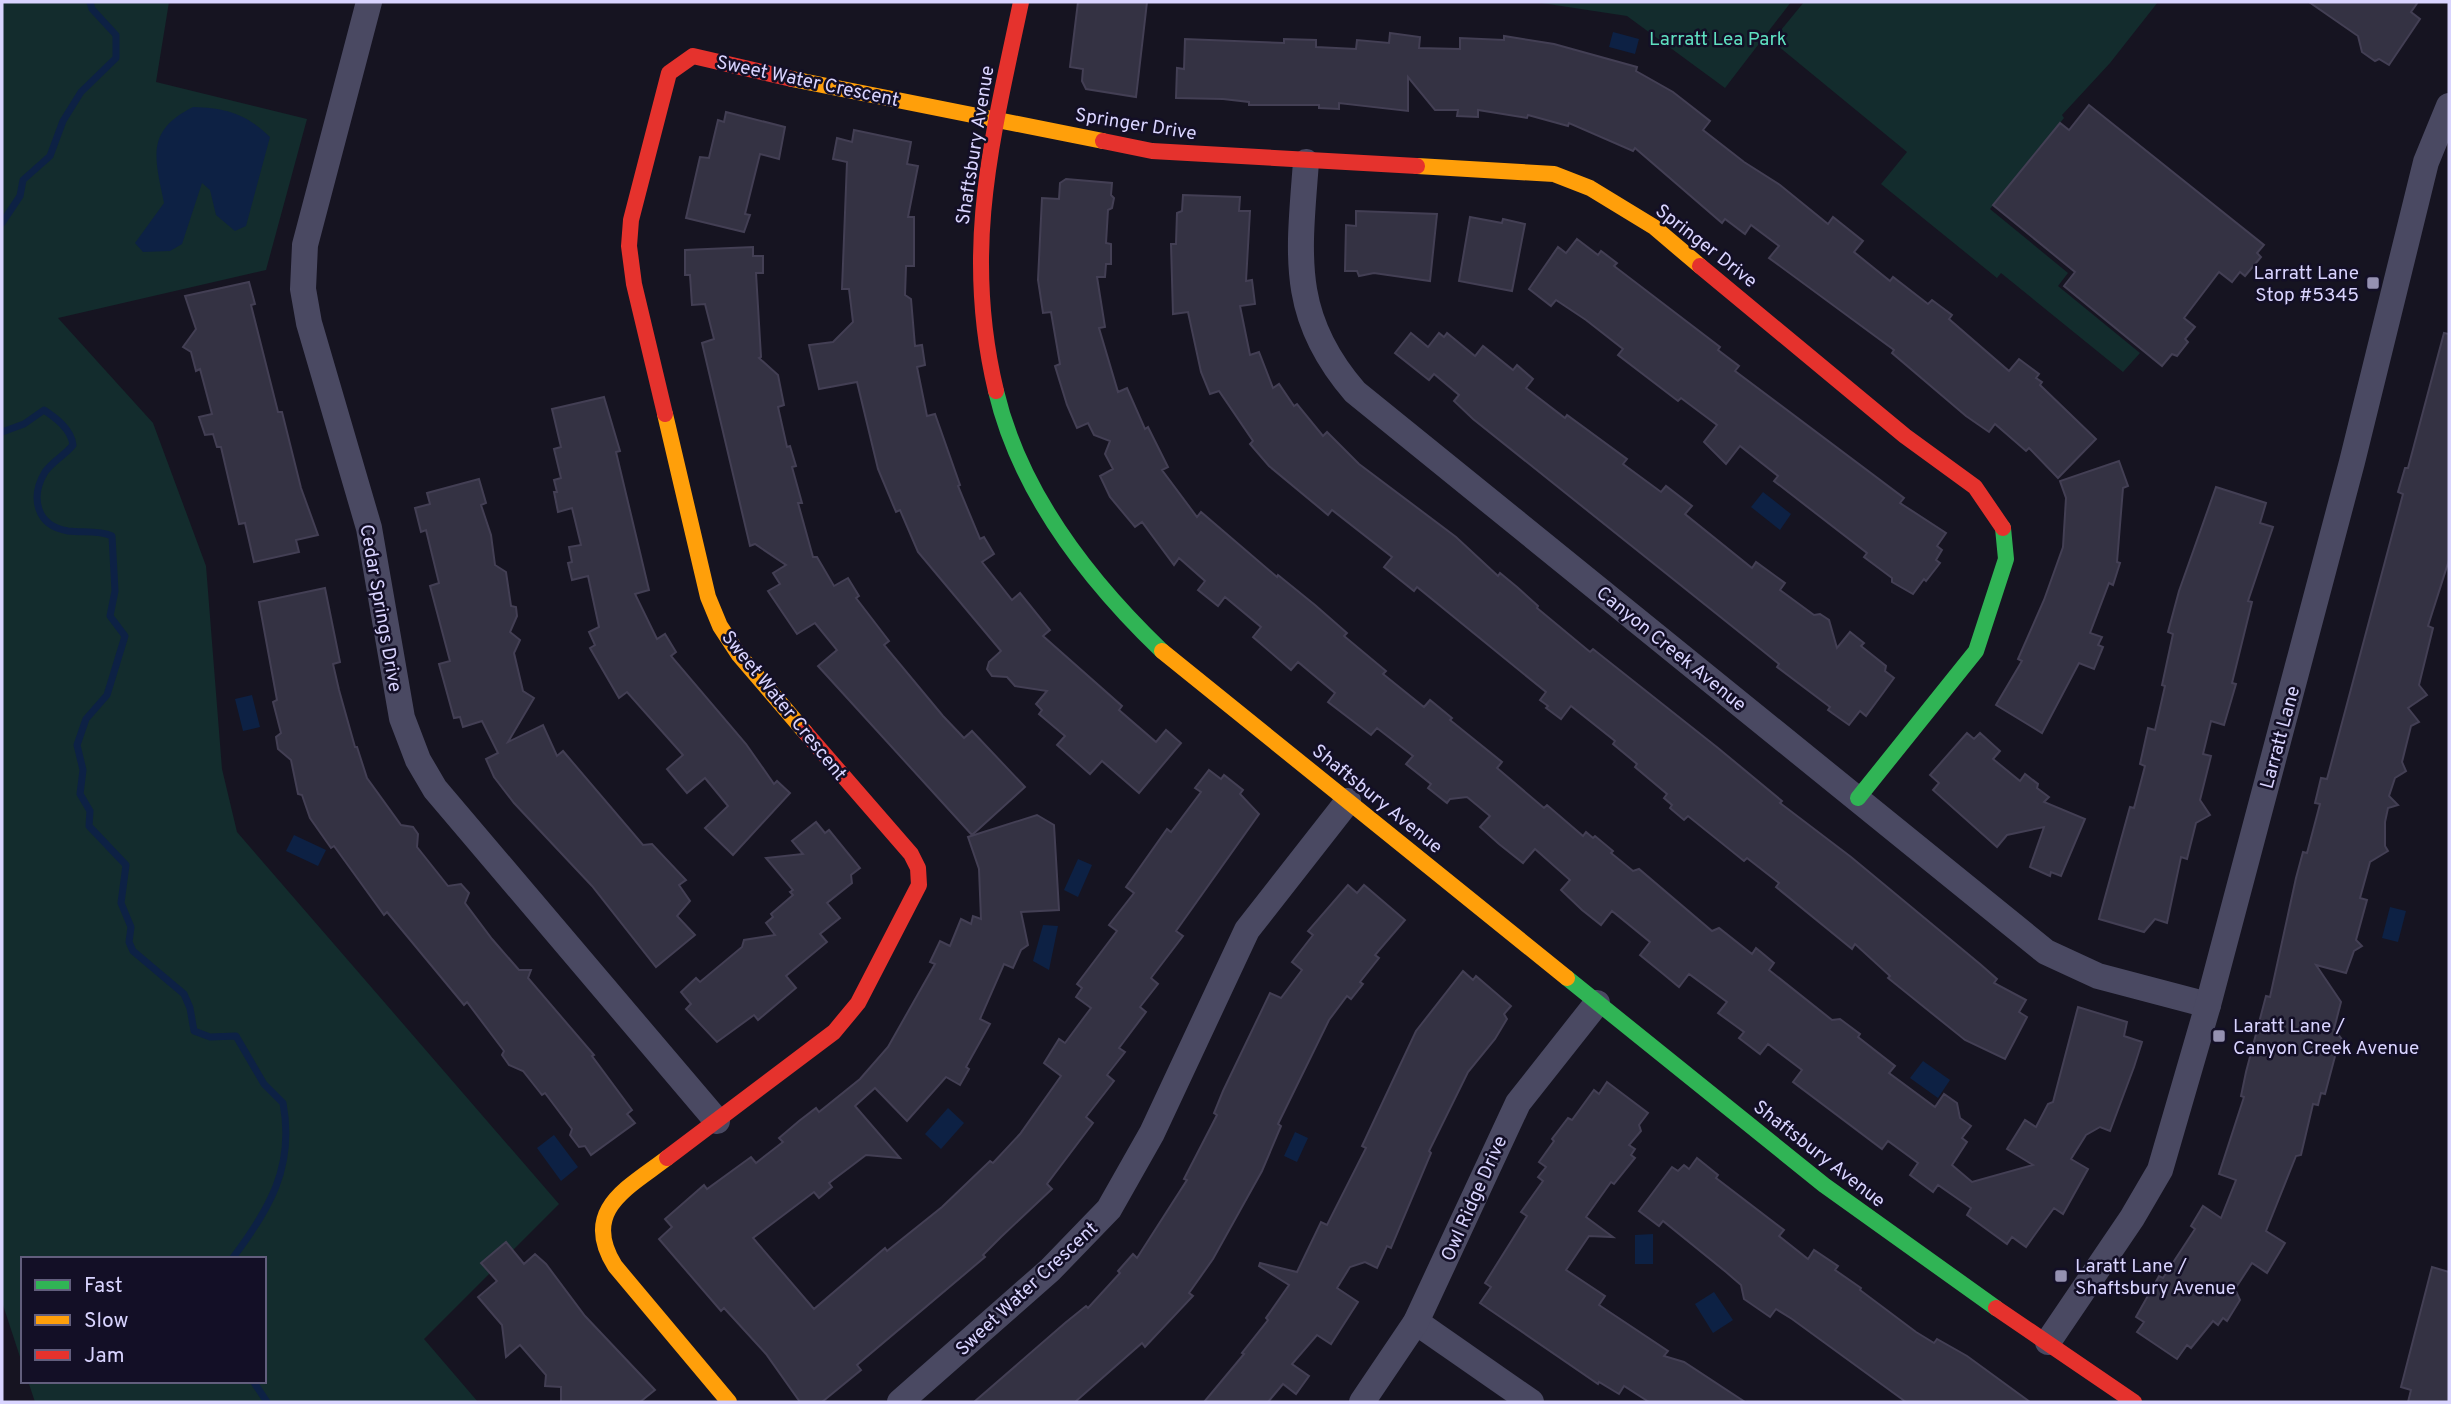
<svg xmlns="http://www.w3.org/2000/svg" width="2451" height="1404" font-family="Overpass,sans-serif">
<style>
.green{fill:#132c2d}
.water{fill:#0d2144}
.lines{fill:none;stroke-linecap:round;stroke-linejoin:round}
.stream{stroke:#0d2144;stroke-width:7}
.building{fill:#343243;stroke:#433f54;stroke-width:2}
.street{stroke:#4a4962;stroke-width:26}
.fast{stroke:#30b455;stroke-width:16}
.slow{stroke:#ff9f0a;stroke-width:16}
.jam{stroke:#e5322d;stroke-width:16}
.poi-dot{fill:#9591b1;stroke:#130f26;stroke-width:2.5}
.labels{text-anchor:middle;stroke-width:5;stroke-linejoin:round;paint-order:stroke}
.park-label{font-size:19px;fill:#5fe0c0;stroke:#130f26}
.street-label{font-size:19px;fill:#d9d4ff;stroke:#130f26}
.poi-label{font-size:19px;fill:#d9d4ff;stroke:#130f26;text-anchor:start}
</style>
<rect width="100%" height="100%" fill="#161421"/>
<!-- green -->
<g class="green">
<polygon points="2,2 169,2 156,82 307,119 266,270 58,318 153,423 206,566 222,769 237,832 559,1204 424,1339 478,1402 35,1402 28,1381 264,1381 264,1259 23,1259 23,1366 2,1302"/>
<polygon points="1535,2 1791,2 1725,88 1627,16"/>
<polygon points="1804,2 2158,2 2110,63 2062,115 2064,118 1990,209 2068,273 2058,286 2140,353 2123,372 2001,273 1997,278 1881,184 1907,152 1772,41"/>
</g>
<!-- water -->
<g class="water">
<polygon points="1613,32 1639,39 1635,54 1609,47"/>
<path d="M 193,107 C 227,108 246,114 270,137 L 246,226 L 235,231 L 216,215 L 210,190 L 202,183 L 182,244 L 170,251 L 143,252 L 135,243 L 164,203 C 155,158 145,131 193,107 Z"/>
<polygon points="1763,492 1791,514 1780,530 1751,507"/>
<polygon points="252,695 260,727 243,731 235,699"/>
<polygon points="294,835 326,850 318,866 286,851"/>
<polygon points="1078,859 1092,865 1078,897 1064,890"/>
<polygon points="2390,907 2406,911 2398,942 2382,938"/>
<polygon points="1043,925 1058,926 1049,970 1033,961"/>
<polygon points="1923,1061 1950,1080 1938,1098 1910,1078"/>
<polygon points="948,1108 964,1123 941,1149 925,1134"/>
<polygon points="1295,1132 1308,1138 1297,1162 1284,1156"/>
<polygon points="554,1135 578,1167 561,1181 537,1148"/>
<polygon points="1653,1234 1653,1264 1635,1264 1635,1235"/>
<polygon points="1714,1292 1733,1320 1713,1333 1695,1304"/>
</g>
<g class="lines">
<!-- stream -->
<g class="stream">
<polyline points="2,223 20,196 23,180 50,156 63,121 81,92 116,58 116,35 92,9 90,2"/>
<path d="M 2,432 L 24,424 L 44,410 C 56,418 71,429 73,445 C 65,455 52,462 45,472 C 30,497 36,526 68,531 C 83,533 98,530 112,536 L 115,591 L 110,616 L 125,636 L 107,695 L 86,719 L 77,745 L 83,770 L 80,794 L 90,811 L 89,826 L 126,865 L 121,903 L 131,927 L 129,942 L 133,951 L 184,994 L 190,1008 L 194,1031 L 210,1037 L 236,1036 L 264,1084 L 283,1103 C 295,1167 269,1210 232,1259"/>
<polyline points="253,1381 267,1402"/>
</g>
</g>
<!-- building -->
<g class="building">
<polygon points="1078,2 1147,2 1136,97 1086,89 1082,81 1083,69 1070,67"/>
<polygon points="2309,2 2418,2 2411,12 2420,19 2389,65 2379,59 2375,61 2362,52 2358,36"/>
<polygon points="1390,33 1420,37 1419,48 1460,49 1460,38 1504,40 1504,36 1554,44 1637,67 1636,71 1673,92 1710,121 1703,130 1744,162 1780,185 1828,224 1833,217 1863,241 1854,252 1890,281 1893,277 1928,304 1932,300 1952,315 1949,319 2009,371 2019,359 2039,374 2036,378 2042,382 2040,385 2096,439 2058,478 2029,448 2026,451 1995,424 1989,432 1966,416 1892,353 1894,350 1769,258 1779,246 1751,225 1745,234 1725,219 1722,223 1635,148 1633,151 1569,123 1568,126 1528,115 1527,118 1478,110 1478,117 1457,116 1458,110 1435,110 1408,77 1408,111 1339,103 1339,109 1319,108 1319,105 1249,105 1249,102 1223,99 1176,98 1177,68 1184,69 1185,39 1284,43 1284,39 1316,40 1316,47 1356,49 1357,40 1389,43"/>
<polygon points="2089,105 2264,245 2257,253 2261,257 2245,276 2240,272 2232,282 2219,272 2184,318 2195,327 2185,339 2188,342 2177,356 2172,354 2162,366 2064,286 2075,272 1993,205 2060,123 2069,130"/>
<polygon points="726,112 785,127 779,159 760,154 745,214 750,215 744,232 686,218 700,157 709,158 718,120 724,122"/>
<polygon points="854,130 911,142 907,164 918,166 908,217 914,217 914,266 906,266 905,295 911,299 915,346 922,345 925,365 917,367 927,416 935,414 960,485 958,486 980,539 984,537 994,554 982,562 1012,600 1020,593 1050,630 1043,636 1122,706 1119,710 1156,742 1166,730 1181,743 1139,793 1102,761 1090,774 1057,745 1065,736 1039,714 1042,710 1036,704 1047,691 1015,686 1007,677 992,676 987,669 989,662 1001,651 918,552 900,510 896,512 878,469 857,382 819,389 809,345 833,342 853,322 849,289 842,289 847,162 833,159 837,138 852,142"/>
<polygon points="1066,179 1112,183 1111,195 1114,198 1112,208 1108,210 1106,243 1111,244 1111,264 1106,264 1105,277 1097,277 1105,327 1099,328 1118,392 1127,388 1145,429 1148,427 1168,467 1162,470 1197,517 1201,512 1277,577 1278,575 1315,605 1347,633 1344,636 1386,671 1383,674 1424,707 1430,700 1452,718 1450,720 1502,762 1497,768 1544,808 1547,805 1583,836 1586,832 1593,838 1595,836 1613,851 1611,853 1633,871 1639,869 1712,931 1719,928 1752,954 1756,948 1774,963 1769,970 1832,1020 1840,1019 1860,1034 1858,1037 1895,1066 1889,1073 1935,1107 1944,1094 1957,1103 1960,1118 1971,1126 1962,1138 1967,1142 1952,1165 1972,1182 2033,1165 2007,1149 2025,1120 2036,1127 2048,1104 2053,1102 2078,1007 2127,1022 2124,1036 2142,1042 2134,1067 2110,1131 2100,1127 2086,1135 2071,1159 2088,1169 2063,1214 2054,1208 2026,1247 2012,1237 2007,1244 1967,1215 1971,1208 1938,1185 1933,1192 1910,1175 1918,1163 1888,1141 1882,1149 1793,1082 1802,1070 1768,1044 1760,1054 1739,1038 1744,1032 1718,1013 1727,1002 1689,974 1679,987 1662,973 1640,955 1650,942 1612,911 1601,925 1582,910 1561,890 1570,880 1535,849 1523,863 1499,844 1480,827 1490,816 1467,797 1450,799 1447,803 1428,788 1431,784 1406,764 1413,756 1377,728 1371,735 1328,702 1335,693 1298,662 1291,670 1253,637 1261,627 1225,597 1218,606 1198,590 1205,581 1179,558 1174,565 1142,522 1135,527 1110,497 1100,476 1113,469 1105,454 1110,441 1094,435 1088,423 1077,428 1067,405 1055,366 1060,364 1051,312 1043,313 1038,280 1042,198 1059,199 1060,183"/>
<polygon points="1183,195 1240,197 1239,211 1250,211 1246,281 1252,280 1255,304 1240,306 1250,355 1259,352 1273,388 1279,384 1294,406 1297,404 1323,436 1327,432 1359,464 1456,537 1498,576 1500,573 1517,587 1538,606 1537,608 1590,652 1593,649 1718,748 1782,801 1780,803 1851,857 1980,964 1997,979 1994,983 2026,1000 2019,1012 2027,1017 2005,1059 1965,1040 1888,978 1890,976 1855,944 1852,949 1776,887 1779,883 1747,858 1744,861 1688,816 1684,820 1670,808 1672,805 1664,798 1667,794 1635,767 1637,764 1613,744 1615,741 1571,706 1561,719 1546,708 1548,706 1540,700 1546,692 1417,587 1414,591 1384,567 1392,557 1332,510 1328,515 1269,466 1250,444 1253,441 1219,391 1210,394 1201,372 1188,312 1173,314 1171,244 1176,244 1177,213 1182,211"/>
<polygon points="1356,211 1437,214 1430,281 1374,273 1359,276 1357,271 1345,271 1346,225 1356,226"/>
<polygon points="1470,217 1502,223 1503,219 1525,224 1512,291 1459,281"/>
<polygon points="1577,239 1598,255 1601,251 1617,263 1614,266 1720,347 1718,350 1739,366 1735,371 1904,498 1900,503 1946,533 1937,546 1942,550 1936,560 1940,563 1926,581 1924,579 1913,594 1892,582 1892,578 1864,557 1867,553 1774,481 1778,476 1740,446 1726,464 1704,442 1717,425 1681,398 1678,401 1618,355 1623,349 1586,320 1556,300 1551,306 1529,289 1558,247 1566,253"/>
<polygon points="753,247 753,256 763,256 763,273 756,273 761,357 759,358 778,375 784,405 778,407 787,447 790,446 796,466 792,467 802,503 798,503 813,557 817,557 834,586 848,578 859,596 856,598 889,641 884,645 943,716 964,738 972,731 1025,787 972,835 818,666 837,650 815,623 797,634 768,591 780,584 773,573 786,565 755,544 750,546 702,343 714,339 705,304 692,305 690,275 685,275 685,250"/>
<polygon points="249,282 255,304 251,305 278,412 282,412 301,488 318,535 296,540 299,552 254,562 245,523 239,524 221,447 217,447 213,434 205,435 199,417 212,414 200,369 196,371 191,352 183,347 196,329 185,296"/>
<polygon points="1411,333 1428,347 1439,333 1444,337 1447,333 1475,356 1483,346 1513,370 1517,365 1533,379 1526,388 1565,418 1567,415 1627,459 1623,464 1661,492 1666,486 1692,506 1685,514 1752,568 1756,562 1785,583 1780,590 1814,615 1820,614 1829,620 1837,648 1850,632 1864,643 1861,646 1886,666 1885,671 1894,678 1866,716 1860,711 1849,725 1828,710 1830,707 1777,667 1779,664 1758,647 1473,419 1454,401 1459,395 1434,374 1429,380 1395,353"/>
<polygon points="2444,333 2449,334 2449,560 2428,626 2433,628 2419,685 2427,695 2408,708 2419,722 2411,726 2402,762 2406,771 2395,778 2389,796 2398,805 2388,808 2385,822 2385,846 2388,851 2370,862 2360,898 2367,900 2356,940 2362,946 2354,951 2346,973 2316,965 2341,1002 2334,1029 2344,1042 2338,1045 2325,1094 2321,1093 2318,1105 2313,1104 2301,1155 2296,1156 2266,1231 2285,1243 2267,1273 2252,1263 2235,1289 2240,1300 2227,1321 2223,1318 2218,1325 2213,1321 2191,1348 2187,1345 2177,1359 2137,1332 2144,1322 2136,1317 2159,1276 2163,1278 2195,1229 2191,1226 2203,1206 2221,1218 2236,1180 2219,1174 2244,1097 2241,1096 2246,1072 2266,996 2270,997 2296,878 2303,852 2307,853 2320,804 2315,803 2321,778 2327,779 2403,494 2398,492 2405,468 2408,468"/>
<polygon points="604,397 620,451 616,452 649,590 635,594 657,639 665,634 676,652 671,656 746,744 774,784 777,781 790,793 733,855 705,828 728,806 705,778 687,793 667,769 683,755 627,692 619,698 590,648 595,645 589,632 599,627 588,576 572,580 568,563 572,562 569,547 581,545 572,508 558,512 554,492 557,492 554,480 561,478 554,449 561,447 552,409"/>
<polygon points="2119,461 2128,486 2123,488 2117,562 2120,563 2113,585 2109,583 2090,633 2102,637 2098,645 2103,647 2094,669 2079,663 2042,733 1996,705 2022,661 2018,659 2044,600 2063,547 2066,498 2060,481"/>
<polygon points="479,479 486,503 481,505 491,535 495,565 506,572 511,606 516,607 517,616 510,632 520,640 514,653 523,691 534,698 508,742 543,725 557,756 563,751 643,845 652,844 686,880 679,885 690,901 677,916 695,935 656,967 592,886 514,803 494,777 486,759 498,753 482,721 463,727 460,717 454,718 439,664 450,661 430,586 439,583 426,530 421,532 415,508 430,504 427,493"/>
<polygon points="2216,487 2266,503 2260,523 2273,527 2248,601 2252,602 2232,683 2236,684 2224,725 2211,721 2203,754 2211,756 2200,800 2210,815 2196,823 2187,859 2181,857 2167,923 2155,919 2144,932 2099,919 2130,807 2134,808 2145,766 2140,764 2148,728 2155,730 2165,686 2162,685 2173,634 2168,632 2179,591"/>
<polygon points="325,588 340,662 333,664 339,690 355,747 357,747 367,778 401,825 413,827 418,834 417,847 448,886 461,884 469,893 465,903 492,939 519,970 531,970 528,978 594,1055 592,1056 632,1110 627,1114 635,1123 591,1155 585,1146 579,1147 570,1135 572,1129 545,1093 542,1095 523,1071 509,1065 502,1055 504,1051 467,1002 464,1005 387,912 384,915 334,846 331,848 310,818 302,795 298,794 291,760 278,749 276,737 281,733 273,702 277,700 259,602"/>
<polygon points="1967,733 1974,739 1980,733 2000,751 1993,759 2020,781 2025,774 2038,784 2037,788 2049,797 2044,802 2085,819 2061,876 2051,872 2050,876 2030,867 2044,827 2007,835 1997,847 1933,790 1939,783 1930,775"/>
<polygon points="1209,770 1221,779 1224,775 1243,790 1240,794 1259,814 1176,931 1183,936 1151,978 1158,984 1140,1007 1146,1012 1119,1048 1125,1052 1107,1075 1114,1081 1086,1117 1093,1123 1047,1184 1052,1189 1001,1237 983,1255 985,1257 857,1365 861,1370 822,1402 800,1402 766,1354 724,1308 721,1311 659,1239 672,1227 665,1219 704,1185 707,1189 751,1157 756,1163 783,1142 779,1138 799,1121 816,1108 819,1112 860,1079 888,1047 935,964 930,962 940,941 950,946 961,919 971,924 973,916 981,919 979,869 968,837 1037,815 1054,825 1059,910 1021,912 1028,945 1021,950 1013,968 1004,964 980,1019 990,1024 966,1067 969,1069 960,1085 946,1077 907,1121 875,1088 855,1106 900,1158 866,1155 829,1183 832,1187 819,1198 814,1192 753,1238 814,1309 885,1248 887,1251 942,1207 990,1161 993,1163 1020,1134 1061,1076 1044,1063 1059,1039 1065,1043 1091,1008 1076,997 1082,988 1077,984 1117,931 1109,925 1134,893 1126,887 1167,829 1171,832 1201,792 1195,788"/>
<polygon points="816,822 825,833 829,830 860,868 851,875 852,883 827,903 840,918 820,934 827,942 786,976 796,988 758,1020 754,1015 717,1042 686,1009 691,1004 681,992 696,978 700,982 742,947 744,940 775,935 766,923 773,917 771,914 793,895 790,892 793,890 766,858 803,854 792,841"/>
<polygon points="1348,885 1357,893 1364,885 1405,920 1375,955 1379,958 1360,982 1363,984 1351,999 1347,996 1329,1020 1278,1124 1281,1126 1262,1171 1213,1259 1189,1293 1193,1296 1145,1347 1142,1343 1075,1402 974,1402 1065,1323 1086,1306 1088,1308 1120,1273 1118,1271 1133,1254 1137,1258 1187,1180 1184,1179 1217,1115 1214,1113 1223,1091 1270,993 1281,998 1302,970 1292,962 1313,935 1308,931"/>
<polygon points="1463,971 1473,980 1476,976 1511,1006 1504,1014 1507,1019 1495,1039 1468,1072 1429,1151 1431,1153 1391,1248 1387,1246 1377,1268 1365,1262 1350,1267 1337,1288 1358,1302 1331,1344 1317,1335 1292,1364 1309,1376 1296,1394 1283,1384 1268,1402 1204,1402 1244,1354 1242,1353 1268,1320 1266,1318 1289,1285 1259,1266 1260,1263 1297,1272 1321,1222 1327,1225 1366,1148 1362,1146 1416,1031"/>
<polygon points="1607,1082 1648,1113 1639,1125 1641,1131 1629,1145 1635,1149 1631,1155 1635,1158 1614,1184 1611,1182 1586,1217 1613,1237 1589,1236 1566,1270 1605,1296 1599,1305 1668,1351 1664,1356 1684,1362 1745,1402 1649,1402 1624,1386 1619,1394 1599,1382 1598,1384 1480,1303 1491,1287 1485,1283 1527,1216 1521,1212 1543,1181 1538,1177 1546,1167 1539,1162 1554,1141 1552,1139 1568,1118 1572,1120 1594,1090 1599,1094"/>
<polygon points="1697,1158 1718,1175 1716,1178 1784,1230 1779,1236 1808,1259 1814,1250 1838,1266 1835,1270 1861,1288 1860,1290 1916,1332 1934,1343 1937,1339 1967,1356 2030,1402 1906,1402 1792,1319 1776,1309 1770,1317 1744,1299 1741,1285 1726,1272 1663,1221 1659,1226 1639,1211 1672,1167 1678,1171 1684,1165 1689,1169"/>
<polygon points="506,1242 524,1264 535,1254 546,1264 585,1316 655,1390 640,1402 561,1402 561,1387 545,1386 546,1375 520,1345 506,1357 502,1325 478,1297 497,1281 481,1263"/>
<polygon points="2432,1267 2449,1272 2449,1402 2408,1402 2411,1390 2401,1387"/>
</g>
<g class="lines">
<!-- street -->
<g class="street">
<polyline points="369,2 305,245 303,289 309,323 369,528 402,718 418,760 435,789 717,1121"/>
<path d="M 1306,162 C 1299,255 1289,316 1355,392 L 2046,952 L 2098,976 L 2208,1005"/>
<polyline points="1416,1322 1531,1402"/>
<polyline points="2048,1342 2132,1218 2160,1170 2208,1005 2352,462 2426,162 2449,106"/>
<polyline points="900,1402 1050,1270 1109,1209 1152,1133 1247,930 1348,801"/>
<polyline points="1362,1402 1416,1322 1518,1103 1597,1003"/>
</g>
<!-- fast -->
<g class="fast">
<path d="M 996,391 C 1020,493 1088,580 1162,651"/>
<polyline points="1858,798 1976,651 2006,559 2003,528"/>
<polyline points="1567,978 1824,1185 1996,1308"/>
</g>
<!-- slow -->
<g class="slow">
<polyline points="792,79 1103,141"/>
<polyline points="1417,166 1554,174 1590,188 1654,227 1700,266"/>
<polyline points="665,414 708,597 720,626 739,655 805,732"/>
<polyline points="1162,651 1567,978"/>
<path d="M 667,1158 C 628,1188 580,1210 615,1266 L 729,1402"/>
</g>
<!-- jam -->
<g class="jam">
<polyline points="1103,141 1152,151 1417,166"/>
<polyline points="1700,266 1905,436 1975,487 2003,528"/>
<path d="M 996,391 C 962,250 992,139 1021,2"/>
<polyline points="665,414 634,284 629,246 631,220 669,73 693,56 792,79"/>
<polyline points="667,1158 834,1032 858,1003 919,885 918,868 911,854 805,732"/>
<polyline points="1996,1308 2134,1402"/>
</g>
</g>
<!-- markers -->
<g class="poi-dot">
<rect x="2366" y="276" width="14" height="14" rx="3.5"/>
<rect x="2212" y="1029" width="14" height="14" rx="3.5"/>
<rect x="2054" y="1269" width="14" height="14" rx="3.5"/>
</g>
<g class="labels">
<!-- park labels -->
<g class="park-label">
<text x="1718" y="45">Larratt Lea Park</text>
</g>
<!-- street labels -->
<g class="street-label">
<text transform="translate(808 80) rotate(12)" y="7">Sweet Water Crescent</text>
<text transform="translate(1136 123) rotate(9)" y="7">Springer Drive</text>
<text transform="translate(974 145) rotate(-81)" y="7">Shaftsbury Avenue</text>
<text transform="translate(1707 245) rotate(38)" y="7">Springer Drive</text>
<text transform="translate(382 608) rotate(80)" y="7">Cedar Springs Drive</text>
<text transform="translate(1672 648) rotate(39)" y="7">Canyon Creek Avenue</text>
<text transform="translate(785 705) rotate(51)" y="7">Sweet Water Crescent</text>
<text transform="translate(2279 737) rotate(-75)" y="7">Larratt Lane</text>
<text transform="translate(1378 798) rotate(39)" y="7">Shaftsbury Avenue</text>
<text transform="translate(1820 1153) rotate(38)" y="7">Shaftsbury Avenue</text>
<text transform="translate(1473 1198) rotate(-66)" y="7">Owl Ridge Drive</text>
<text transform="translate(1026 1288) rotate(-43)" y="7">Sweet Water Crescent</text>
</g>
<!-- poi labels -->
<g class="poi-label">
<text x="2359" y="279" text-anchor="end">Larratt Lane<tspan x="2359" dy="22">Stop #5345</tspan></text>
<text x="2233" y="1032">Laratt Lane /<tspan x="2233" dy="22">Canyon Creek Avenue</tspan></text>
<text x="2075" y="1272">Laratt Lane /<tspan x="2075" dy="22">Shaftsbury Avenue</tspan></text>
</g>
</g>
<!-- border -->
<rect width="2451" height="1404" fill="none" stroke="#d9d4ff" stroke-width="7"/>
<!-- legend -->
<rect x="21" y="1257" width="245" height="126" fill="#130f26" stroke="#625e7d" stroke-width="2"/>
<rect x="35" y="1280" width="35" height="10" fill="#30b455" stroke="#625e7d" stroke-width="2"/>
<text x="84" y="1292" font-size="21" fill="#d9d4ff">Fast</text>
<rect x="35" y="1315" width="35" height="10" fill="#ff9f0a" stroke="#625e7d" stroke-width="2"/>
<text x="84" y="1327" font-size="21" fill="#d9d4ff">Slow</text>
<rect x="35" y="1350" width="35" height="10" fill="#e5322d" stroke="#625e7d" stroke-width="2"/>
<text x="84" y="1362" font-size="21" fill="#d9d4ff">Jam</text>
</svg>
